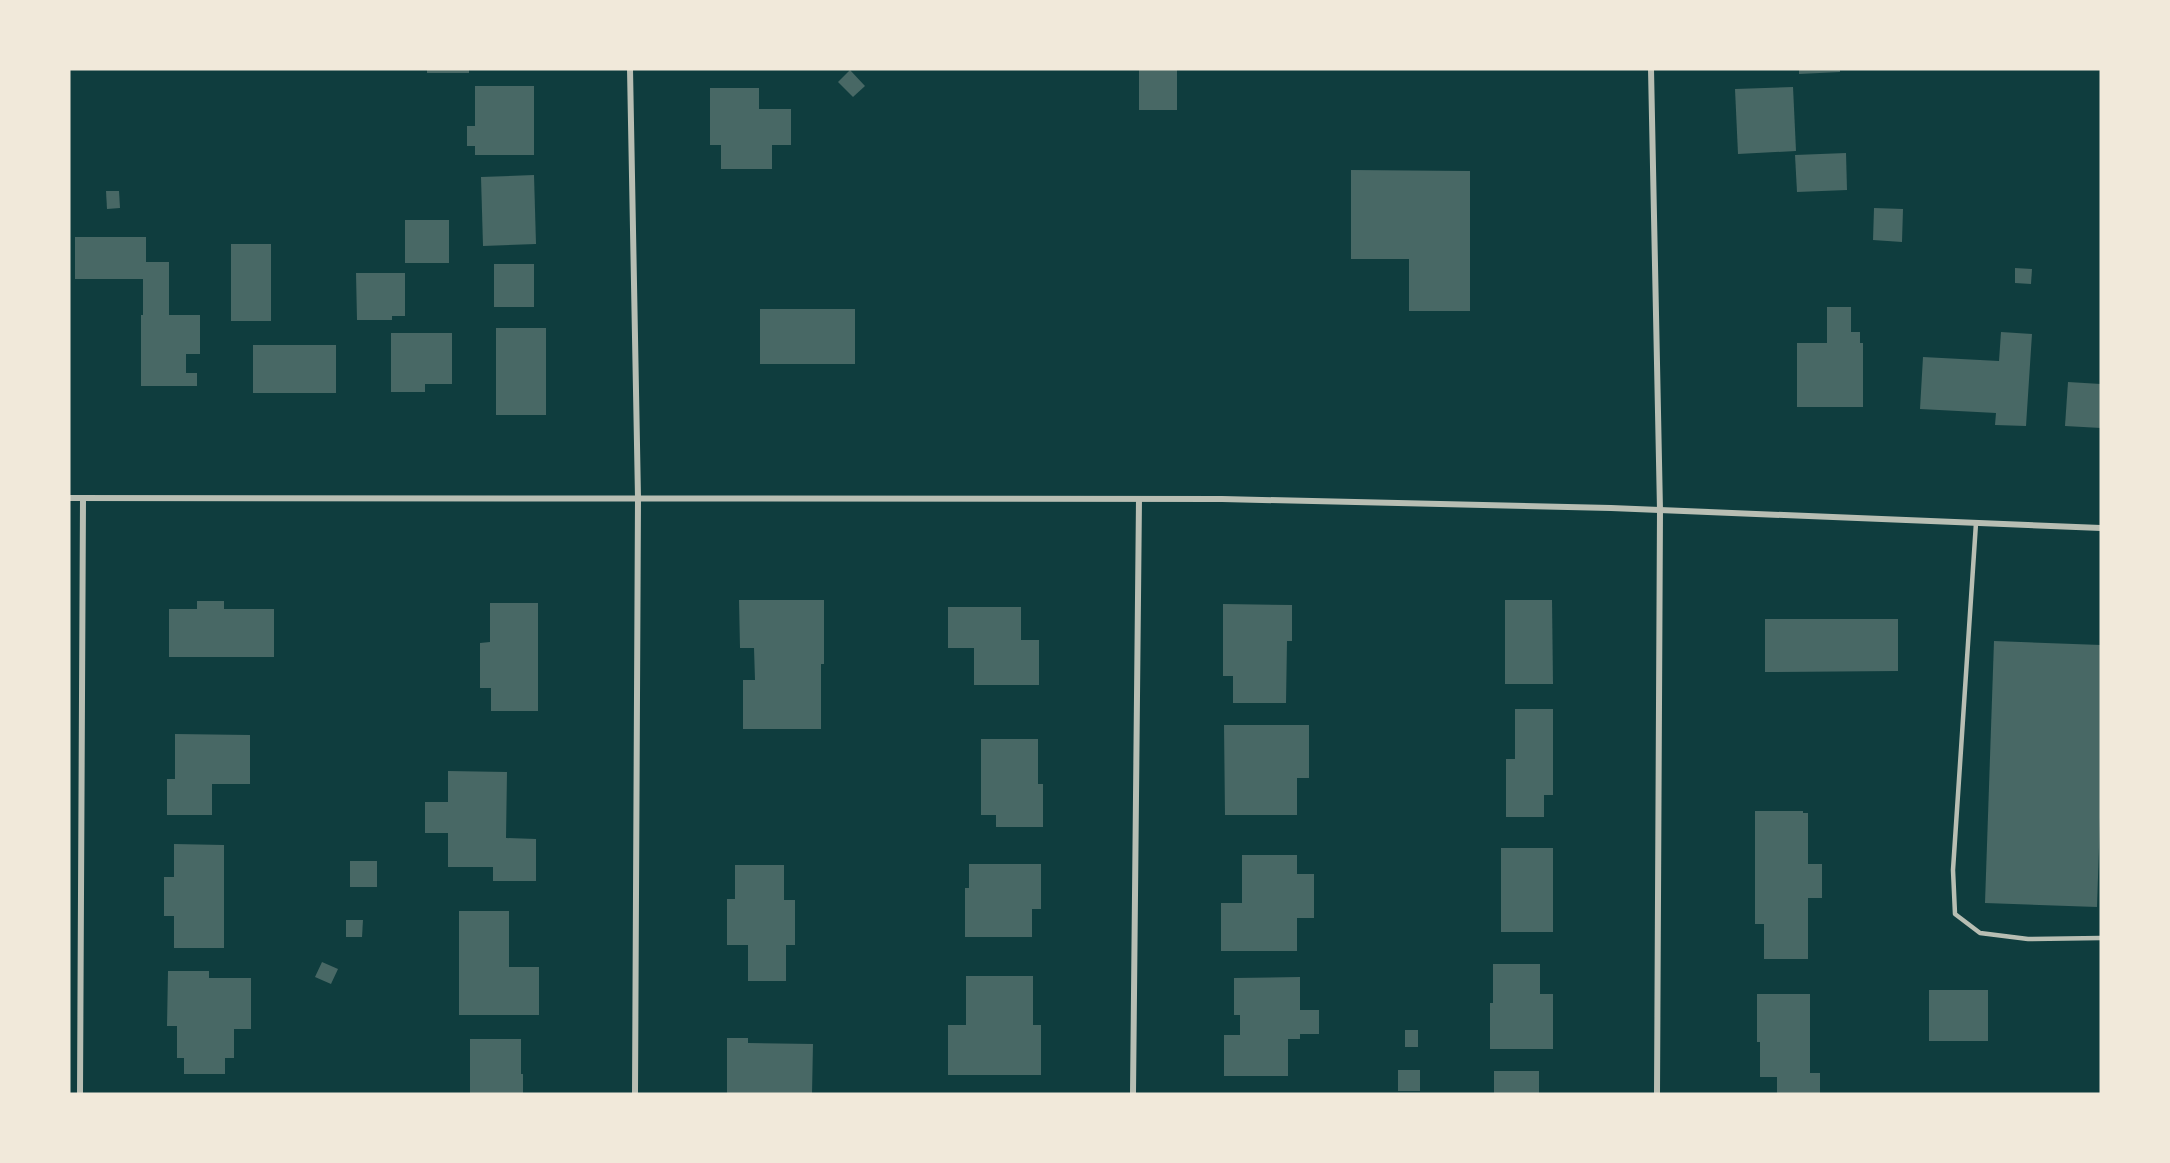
<svg xmlns="http://www.w3.org/2000/svg" width="2170" height="1163" font-family="Helvetica,sans-serif">
<style>
.building{fill:#486865}
.lines{fill:none;stroke-linecap:round;stroke-linejoin:round}
.service{stroke:#b8beb3;stroke-width:4.5}
.minor{stroke:#b8beb3;stroke-width:6}
</style>
<rect width="100%" height="100%" fill="#0f3d3e"/>
<!-- building -->
<g class="building">
<rect x="427" y="69" width="42" height="4"/>
<rect x="1139" y="69" width="38" height="41"/>
<polygon points="1799,69 1840,69 1840,72 1799,74"/>
<polygon points="850,70 865,86 853,97 838,82"/>
<polygon points="475,86 534,86 534,155 475,155 475,146 467,146 467,126 475,126"/>
<polygon points="1793,87 1796,151 1738,154 1735,89"/>
<polygon points="710,88 759,88 759,109 791,109 791,145 772,145 772,169 721,169 721,145 710,145"/>
<polygon points="1846,153 1847,190 1797,192 1795,155"/>
<polygon points="1351,170 1470,171 1470,311 1409,311 1409,259 1351,259"/>
<polygon points="534,175 536,244 483,246 481,177"/>
<polygon points="106,191 119,191 120,208 107,209"/>
<polygon points="1874,208 1903,209 1902,242 1873,240"/>
<rect x="405" y="220" width="44" height="43"/>
<polygon points="75,237 146,237 146,262 169,262 169,315 200,315 200,354 186,354 186,373 197,373 197,386 141,386 141,315 143,315 143,279 75,279"/>
<rect x="231" y="244" width="40" height="77"/>
<rect x="494" y="264" width="40" height="43"/>
<polygon points="2015,268 2032,269 2031,284 2015,283"/>
<polygon points="356,273 405,273 405,316 392,316 392,320 357,320"/>
<polygon points="1827,307 1851,307 1851,332 1860,332 1860,343 1863,343 1863,407 1797,407 1797,343 1827,343"/>
<rect x="760" y="309" width="95" height="55"/>
<rect x="496" y="328" width="50" height="87"/>
<polygon points="2001,332 2032,334 2026,426 1995,425 1996,413 1920,409 1923,357 1999,361"/>
<polygon points="391,333 452,333 452,384 425,384 425,392 391,392"/>
<rect x="253" y="345" width="83" height="48"/>
<polygon points="2068,382 2101,384 2101,428 2065,426"/>
<polygon points="739,600 824,600 824,664 821,664 821,729 743,729 743,680 755,680 754,648 740,648"/>
<polygon points="1505,600 1552,600 1553,684 1505,684"/>
<polygon points="197,601 224,601 224,609 274,609 274,657 169,657 169,609 197,609"/>
<polygon points="490,603 538,603 538,711 491,711 491,688 480,688 480,643 490,642"/>
<polygon points="1223,604 1292,605 1292,641 1287,641 1286,703 1233,703 1233,676 1223,676"/>
<polygon points="948,607 1021,607 1021,640 1039,640 1039,685 974,685 974,648 948,648"/>
<polygon points="1765,619 1898,619 1898,671 1765,672"/>
<polygon points="1994,641 2101,645 2101,788 2097,907 1985,903"/>
<polygon points="1515,709 1553,709 1553,795 1544,795 1544,817 1506,817 1506,759 1515,759"/>
<polygon points="1224,725 1309,725 1309,778 1297,778 1297,815 1225,815"/>
<polygon points="175,734 250,735 250,784 212,784 212,815 167,815 167,779 175,779"/>
<polygon points="981,739 1038,739 1038,784 1043,784 1043,827 996,827 996,815 981,815"/>
<polygon points="448,771 507,772 506,838 536,839 536,881 493,881 493,867 448,867 448,833 425,833 425,802 448,802"/>
<polygon points="1755,811 1803,811 1803,813 1808,813 1808,864 1822,864 1822,898 1808,898 1808,959 1764,959 1764,924 1755,924"/>
<polygon points="174,844 224,845 224,948 174,948 174,916 164,916 164,877 174,877"/>
<rect x="1501" y="848" width="52" height="84"/>
<polygon points="1242,855 1297,855 1297,874 1314,874 1314,918 1297,918 1297,951 1221,951 1221,903 1242,903"/>
<rect x="350" y="861" width="27" height="26"/>
<polygon points="969,864 1041,864 1041,909 1032,909 1032,937 965,937 965,888 969,888"/>
<polygon points="735,865 784,865 784,900 795,900 795,945 786,945 786,981 748,981 748,945 727,945 727,899 735,899"/>
<polygon points="459,911 509,911 509,967 539,967 539,1015 459,1015"/>
<polygon points="346,920 363,920 362,937 346,937"/>
<polygon points="322,962 338,969 331,984 315,977"/>
<polygon points="1493,964 1540,964 1540,994 1553,994 1553,1049 1490,1049 1490,1003 1493,1003"/>
<polygon points="168,971 209,971 209,978 251,978 251,1029 234,1029 234,1058 225,1058 225,1074 184,1074 184,1058 177,1058 177,1026 167,1026"/>
<polygon points="966,976 1033,976 1033,1025 1041,1025 1041,1075 948,1075 948,1025 966,1025"/>
<polygon points="1300,977 1300,1010 1319,1010 1319,1034 1300,1034 1300,1039 1288,1039 1288,1076 1224,1076 1224,1035 1240,1035 1240,1015 1234,1015 1234,978"/>
<rect x="1929" y="990" width="59" height="51"/>
<polygon points="1757,994 1810,994 1810,1073 1820,1073 1820,1094 1777,1094 1777,1077 1760,1077 1760,1042 1757,1042"/>
<rect x="1405" y="1030" width="13" height="17"/>
<polygon points="727,1038 748,1038 748,1043 813,1044 812,1094 727,1094"/>
<polygon points="470,1039 521,1039 521,1074 523,1074 523,1094 470,1094"/>
<rect x="1398" y="1070" width="22" height="21"/>
<rect x="1494" y="1071" width="45" height="23"/>
</g>
<g class="lines">
<!-- service -->
<polyline class="service" points="1976,523 1953,870 1955,914 1980,933 2028,939 2101,938"/>
<!-- minor -->
<g class="minor">
<polyline points="630,69 638,498 635,1094"/>
<polyline points="1651,69 1660,510 1657,1094"/>
<polyline points="69,498 1222,499 1611,508 2101,528"/>
<polyline points="80,1094 83,498"/>
<polyline points="1133,1094 1139,499"/>
</g>
</g>
<!-- border -->
<rect width="2170" height="1163" fill="none" stroke="#f1e9da" stroke-width="141"/>
</svg>
